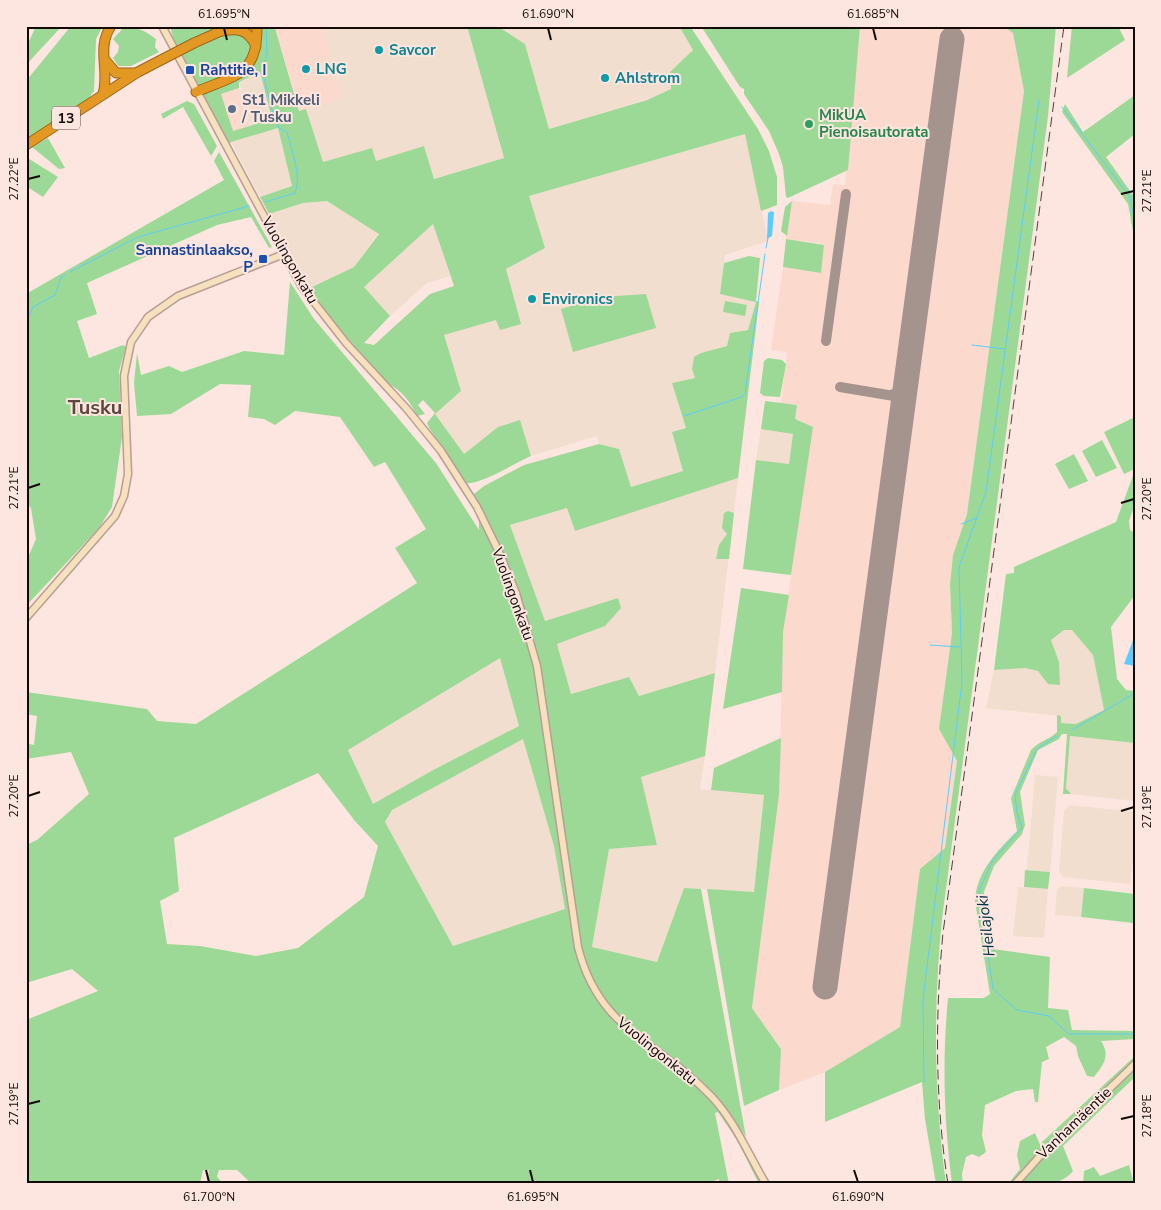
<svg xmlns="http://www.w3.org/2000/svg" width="1161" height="1210" font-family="'Nunito Sans',sans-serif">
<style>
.built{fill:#fcd9cd}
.industrial{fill:#f1dece}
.green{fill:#9dd996;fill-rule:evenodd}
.water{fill:#5dccfc}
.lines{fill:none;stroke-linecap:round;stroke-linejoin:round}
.stream{stroke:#5dccfc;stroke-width:1}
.taxiway{stroke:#a5948e;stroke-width:10}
.runway{stroke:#a5948e;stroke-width:25}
.secondary-casing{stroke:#b89e95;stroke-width:9}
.highway-casing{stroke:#9b671a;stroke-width:11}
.secondary{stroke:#f7e0bd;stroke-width:6}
.highway{stroke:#e39824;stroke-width:9}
.rail{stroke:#4e423e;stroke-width:1;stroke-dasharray:10 5;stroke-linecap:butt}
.highway-bridge-casing{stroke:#9b671a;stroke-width:11;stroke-linecap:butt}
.highway-bridge{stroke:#e39824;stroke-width:9}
.ticks{fill:none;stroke:#140b08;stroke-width:2}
.culture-dot{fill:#0f9aa8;stroke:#fce6df;stroke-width:2}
.transit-dot{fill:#1a4fb4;stroke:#fce6df;stroke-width:2}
.service-dot{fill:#5c6f8a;stroke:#fce6df;stroke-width:2}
.leisure-dot{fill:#2e9e5b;stroke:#fce6df;stroke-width:2}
.labels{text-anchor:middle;stroke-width:4;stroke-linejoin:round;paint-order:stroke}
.shield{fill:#fce6df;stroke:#5a4d48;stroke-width:1}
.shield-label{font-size:14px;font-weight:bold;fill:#140b08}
.culture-label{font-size:15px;font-weight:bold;fill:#0d838f;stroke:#fce6df;text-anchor:start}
.transit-label{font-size:15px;font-weight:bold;fill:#164399;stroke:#fce6df;text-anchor:start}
.service-label{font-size:15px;font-weight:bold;fill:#4e5e75;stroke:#fce6df;text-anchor:start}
.leisure-label{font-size:15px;font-weight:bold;fill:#27864d;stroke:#fce6df;text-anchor:start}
.street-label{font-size:15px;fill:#140b08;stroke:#fce6df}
.water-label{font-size:16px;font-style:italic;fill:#003346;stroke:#fce6df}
.district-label{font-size:20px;font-weight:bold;fill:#5d473f;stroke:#fce6df}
.neatline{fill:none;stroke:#140b08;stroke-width:2}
.ticks-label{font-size:12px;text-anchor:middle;fill:#140b08}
</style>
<rect width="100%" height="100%" fill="#fce6df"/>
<!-- built -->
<g class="built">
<polygon points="279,26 322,26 343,99 300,111 275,27"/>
<polygon points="860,26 1003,26 1013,33 1024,91 967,514 953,555 950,584 952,633 939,729 957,761 945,848 920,869 900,1027 825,1072 779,1090 781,1048 752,1008 779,795 783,632 812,428 795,419 796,405 781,403 787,352 771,350 783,267 821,272 824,244 786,239 792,201 830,205 833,184 845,185"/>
<polygon points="239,88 249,126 233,131 221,94"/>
</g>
<!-- industrial -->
<g class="industrial">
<polygon points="322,26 445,26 446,28 467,26 504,158 434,179 424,146 376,162 372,148 323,162 306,109 343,98"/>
<polygon points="497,26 679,26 693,50 670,72 671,89 647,99 549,129 525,44"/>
<polygon points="260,72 273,119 249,126 239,82"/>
<polygon points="278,128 292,186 260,197 231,142"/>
<polygon points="745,134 768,241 725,255 720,294 756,301 748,330 730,333 727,346 701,353 692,369 695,378 672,383 686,428 672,432 683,471 631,487 619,449 599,444 597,436 531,456 520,420 498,427 464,454 435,414 461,391 443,335 496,320 506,269 545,248 529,196"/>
<polygon points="327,201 378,233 354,267 310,288 269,214 303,203"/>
<polygon points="433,224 450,276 427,283 390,316 364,287"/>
<polygon points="761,429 793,434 789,465 756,460"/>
<polygon points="738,478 715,673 639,696 629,677 571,694 557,644 605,626 618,598 545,621 510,525 567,508 575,531"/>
<polygon points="1064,630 1072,630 1093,655 1104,710 1076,724 1061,723 1061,716 986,708 994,670 1025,668 1038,671 1059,662 1051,640"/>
<polygon points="500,658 519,726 435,769 373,805 348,749"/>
<polygon points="1069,736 1135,743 1135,801 1071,794 1066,788"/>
<polygon points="523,738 554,846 565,909 453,946 385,822 392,810"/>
<polygon points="705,756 700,789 764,795 754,892 684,888 657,962 592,947 609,849 657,845 641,777"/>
<polygon points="1035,775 1058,777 1050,872 1027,870"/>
<polygon points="1070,805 1135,812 1135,841 1130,884 1063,877 1059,872 1064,811"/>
<polygon points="1062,886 1084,888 1081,917 1055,915 1057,890"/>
<polygon points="1018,887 1048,889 1044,938 1013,936"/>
</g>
<!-- green -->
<g class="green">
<polygon points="36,26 62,26 26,65 26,48"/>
<polygon points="71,26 103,26 96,39 94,91 88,99 26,139 26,81"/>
<path d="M 125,26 C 136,26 147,32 156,39 L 155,47 L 159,52 L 131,66 L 118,66 L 113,58 L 118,52 L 119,46 L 113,39 Z"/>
<path d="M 170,26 L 279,26 L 275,28 L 299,111 L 306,109 L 323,162 L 372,148 L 376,161 L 424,146 L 434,179 L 504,158 L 467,26 L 497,26 L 525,44 L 549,129 L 647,100 L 671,89 L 670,72 L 693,50 L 679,26 L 690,26 L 758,129 L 769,151 L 777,177 L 777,205 L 761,211 L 745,134 L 529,196 L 545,248 L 506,269 L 521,324 L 500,330 L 496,320 L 444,335 L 461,391 L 435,414 L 464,454 L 498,427 L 520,420 L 531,456 C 515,463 480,485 466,483 L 429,428 L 427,423 L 435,413 L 423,400 L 418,405 L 425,414 L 417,416 C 412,404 401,389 388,384 L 330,318 L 310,288 L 354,267 L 379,234 L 327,201 L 303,203 L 269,214 L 260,197 L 292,186 L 278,128 L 231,142 L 228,146 L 184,65 L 175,41 L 174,41 ZM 260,72 L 272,119 L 233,131 L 221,94 L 239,88 L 239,82 ZM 433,224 L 454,286 L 430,294 L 374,345 L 364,343 L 390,316 L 364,287 Z"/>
<polygon points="701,26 860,26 848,170 788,198 786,197 783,167 779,154 769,131 744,94 744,89 740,87"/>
<path d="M 1003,26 L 1056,26 L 1048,116 L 942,919 C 933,1008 934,1095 946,1184 L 936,1184 L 925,1119 L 922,1082 L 825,1122 L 825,1072 L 900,1027 L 920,869 L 945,848 L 957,761 L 939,729 L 952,633 L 950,584 L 953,555 L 967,514 L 1024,91 L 1013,33 Z"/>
<polygon points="1072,26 1118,26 1125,40 1067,78"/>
<polygon points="1135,95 1135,134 1106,157 1135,198 1135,242 1128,204 1062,112 1065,104 1083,132"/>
<polygon points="187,101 194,104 217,146 211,156 183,107 163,119 161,114"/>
<polygon points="48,138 65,168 59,169 32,147"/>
<polygon points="219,152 272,247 269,248 251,217 217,225 87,283 97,314 77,321 89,358 123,345 126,347 119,371 122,437 112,507 99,528 26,606 26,562 36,539 31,508 26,503 26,294 224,180 214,161"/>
<polygon points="26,157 58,177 43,197 26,186"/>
<polygon points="792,201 787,236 781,231 785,207"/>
<polygon points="786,239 824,245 821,273 783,267"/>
<path d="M 749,256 L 760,258 L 756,301 L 759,302 L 738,478 L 575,531 L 567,508 L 510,525 L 545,621 L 618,598 L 621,608 L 605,626 L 557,644 L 571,694 L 629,677 L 639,696 L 715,673 L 705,756 L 641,777 L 657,845 L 609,849 L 592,947 L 657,962 L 684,888 L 701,889 L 746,1137 L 726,1109 L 731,1125 L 763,1184 L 759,1184 L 737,1140 L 718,1112 L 715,1113 L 729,1184 L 719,1184 L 719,1179 L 706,1184 L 252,1184 L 237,1170 L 219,1170 L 217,1176 L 221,1182 L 207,1184 L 209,1170 L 203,1170 L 200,1184 L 26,1184 L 26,1020 L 98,991 L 72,969 L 26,983 L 26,845 L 37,840 L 89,794 L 71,752 L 26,759 L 26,743 L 34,745 L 37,716 L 26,714 L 26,692 L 147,709 L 157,721 L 196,724 L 417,583 L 395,548 L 426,529 L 385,462 L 374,467 L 340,417 L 295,411 L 275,425 L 264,419 L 248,417 L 251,385 L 220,384 L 171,414 L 137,416 L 134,383 L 137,353 L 141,375 L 169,366 L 182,372 L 244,351 L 284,355 L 290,282 L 314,319 L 436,463 L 479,530 L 479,504 L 474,494 L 484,486 L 524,465 L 599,444 L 619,449 L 631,487 L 683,471 L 672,432 L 686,428 L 672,383 L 695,378 L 692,369 L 694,357 L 701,353 L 727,346 L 730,333 L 748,330 L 756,302 L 720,294 L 724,263 ZM 500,658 L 519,726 L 435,769 L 373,804 L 348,750 ZM 523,739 L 554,846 L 565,909 L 453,946 L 385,822 L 392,810 ZM 318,773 L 355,821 L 378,846 L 364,897 L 298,948 L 256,956 L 200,946 L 167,944 L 160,901 L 179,891 L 174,838 Z"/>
<polygon points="646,294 656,328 573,352 561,309 602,297"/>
<polygon points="725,301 747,305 745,316 723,312"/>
<polygon points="768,358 782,360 786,364 780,397 764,396 760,393 764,361"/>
<polygon points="765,401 797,405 795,419 813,427 791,575 743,569 756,460 789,464 793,434 761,429"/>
<polygon points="1135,417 1135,469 1124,474 1104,432"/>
<polygon points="1102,440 1117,468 1096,477 1082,451"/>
<polygon points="1074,454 1088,481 1069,489 1055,464"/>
<path d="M 1135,470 L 1135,504 L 1129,521 L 1130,530 L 1135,533 L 1135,595 L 1111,627 L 1117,679 L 1126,690 L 1135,691 L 1135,743 L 1070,736 L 1066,788 L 1071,794 L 1063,794 L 1067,734 L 1062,734 L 1059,739 L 1038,750 L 1020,792 L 1025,825 L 1022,834 L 994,866 L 984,892 L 987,933 L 992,949 L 1050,957 L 1048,1008 L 1068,1010 L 1072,1030 L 1135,1031 L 1135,1039 L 1101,1041 C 1111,1056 1103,1065 1094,1077 L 1087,1076 L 1078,1056 L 1076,1046 L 1064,1037 L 1046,1047 L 1049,1059 L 1042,1062 L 1038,1102 L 1035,1102 L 1033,1089 L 1016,1091 L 985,1105 L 982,1135 L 986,1152 L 979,1157 L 972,1154 L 966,1157 L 962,1174 L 963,1184 L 952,1184 C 944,1121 942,1061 948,998 L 984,998 L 990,994 L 975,901 C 976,872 998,850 1017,831 L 1011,798 L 1031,750 C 1039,741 1049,740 1057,732 L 1057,715 L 1061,716 L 1061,723 L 1076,724 L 1104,710 L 1093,655 L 1072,630 L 1064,630 L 1051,640 L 1059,662 L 1060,685 L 1048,684 L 1038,671 L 1025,668 L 994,670 L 1006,574 L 1014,573 L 1014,567 L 1116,522 Z"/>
<polygon points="728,511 734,513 729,559 716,559 719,545 727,534 722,528 724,513"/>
<polygon points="741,588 789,595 783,632 782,692 723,709"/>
<polygon points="781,738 779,795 752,1008 781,1049 779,1090 744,1106 707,889 754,892 764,795 711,790 714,768"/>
<polygon points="1025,870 1050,872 1048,889 1024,887"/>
<polygon points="1084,888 1135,894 1133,923 1081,917"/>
<path d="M 1135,1056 L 1135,1077 L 1063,1146 L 1073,1171 C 1059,1189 1030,1184 1008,1184 L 1020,1169 L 1017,1155 L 1020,1141 L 1035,1133 L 1041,1147 L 1042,1142 Z"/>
<polygon points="1129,1165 1134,1184 1083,1184 1084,1171 1094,1167 1100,1176"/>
</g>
<!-- water -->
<g class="water">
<polygon points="771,211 774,212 772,236 767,239 768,213"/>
<polygon points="1135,635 1135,666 1124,664"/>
</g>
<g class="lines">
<!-- stream -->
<g class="stream">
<polyline points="266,26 267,55 262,70 274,118"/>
<polyline points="1062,107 1130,197 1135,224"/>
<path d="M 265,202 L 295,193 C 302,175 291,150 287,132 L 279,128 L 277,123"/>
<polyline points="766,248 768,238"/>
<polyline points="70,272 138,237 249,206"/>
<polyline points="26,323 33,307 55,295 61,277 65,275"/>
<polyline points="972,345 1005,349"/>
<polyline points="684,416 742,397 745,393 765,254"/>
<polyline points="961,524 977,518"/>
<polyline points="930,645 959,647"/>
<polyline points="1072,730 1135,693"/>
<polyline points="1057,736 1037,749 1015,795 1017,813 1022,828 993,860 979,891 993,989 1017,1010 1049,1016 1069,1034 1135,1034"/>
<polyline points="924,1082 923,999 962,682 959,567 986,492 1039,100"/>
</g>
<!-- taxiway -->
<g class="taxiway">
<polyline points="826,341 846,194"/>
<polyline points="840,387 894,396 899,400 902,410"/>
<polyline points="891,395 900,391 906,383"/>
</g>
<!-- runway -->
<polyline class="runway" points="825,987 952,39"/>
<!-- secondary casing -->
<g class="secondary-casing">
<g id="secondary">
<path d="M 162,26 L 302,287 L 346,343 L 407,409 L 441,451 L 477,507 L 499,552 L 516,593 L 537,666 L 578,947 C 599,1032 659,1041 712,1097 C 736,1123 748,1154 766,1184"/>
<polyline points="26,618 115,516 124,496 128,474 124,376 131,342 148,317 178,296 284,254"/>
<polyline points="1015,1184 1040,1156 1135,1064"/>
</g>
</g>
<!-- highway casing -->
<g class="highway-casing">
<g id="highway">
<path d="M 217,32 C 235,28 247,27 256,46"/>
<polyline points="194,43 221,31"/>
<polyline points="105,60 116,73 135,73"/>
<path d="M 196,92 C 235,75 258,76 257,26"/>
<path d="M 103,94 C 110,71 96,48 111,26"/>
<polyline points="26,145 138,72 163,59"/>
</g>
</g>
<!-- secondary -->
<use href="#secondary" class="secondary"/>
<!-- highway -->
<use href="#highway" class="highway"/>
<!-- rail -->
<path class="rail" d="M 948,1184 C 935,1101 935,1016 943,933 L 1064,26"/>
<!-- highway-bridge casing -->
<g class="highway-bridge-casing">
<polyline id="highway-bridge" points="163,59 194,43"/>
</g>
<!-- highway-bridge -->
<use href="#highway-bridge" class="highway-bridge"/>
</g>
<!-- ticks -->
<path class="ticks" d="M 224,28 L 227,40M 548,28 L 551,40M 873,28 L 876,40M 28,179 L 40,176M 1121,194 L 1134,191M 28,488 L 40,484M 1121,503 L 1134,499M 28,796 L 40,792M 1121,811 L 1134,807M 28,1104 L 40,1101M 1121,1119 L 1134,1116M 206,1170 L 209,1182M 530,1170 L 533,1182M 854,1170 L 858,1182"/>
<!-- markers -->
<g class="culture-dot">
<circle cx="379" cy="50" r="5"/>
<circle cx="306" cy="69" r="5"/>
<circle cx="605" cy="78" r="5"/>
<circle cx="532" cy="299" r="5"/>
</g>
<g class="transit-dot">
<rect x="185" y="65" width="10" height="10" rx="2.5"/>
<rect x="258" y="254" width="10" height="10" rx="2.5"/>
</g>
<circle class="service-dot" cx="232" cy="109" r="5"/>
<circle class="leisure-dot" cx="809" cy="124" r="5"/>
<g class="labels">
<!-- shield labels -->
<rect class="shield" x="52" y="106.5" width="28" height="23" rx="4"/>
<g class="shield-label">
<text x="66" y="123">13</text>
</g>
<!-- culture labels -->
<g class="culture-label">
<text x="389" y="55">Savcor</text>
<text x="316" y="74">LNG</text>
<text x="615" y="83">Ahlstrom</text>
<text x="542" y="304">Environics</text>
</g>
<!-- transit labels -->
<g class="transit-label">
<text x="200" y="75">Rahtitie, I</text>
<text x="253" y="255" text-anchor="end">Sannastinlaakso,<tspan x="253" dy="17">P</tspan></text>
</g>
<!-- service labels -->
<g class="service-label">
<text x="242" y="105">St1 Mikkeli<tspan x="242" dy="17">/ Tusku</tspan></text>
</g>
<!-- leisure labels -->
<g class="leisure-label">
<text x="819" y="120">MikUA<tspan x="819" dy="17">Pienoisautorata</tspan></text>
</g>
<!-- street labels -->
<g class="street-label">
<text transform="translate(290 260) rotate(60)" y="5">Vuolingonkatu</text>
<text transform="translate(513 594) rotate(70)" y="5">Vuolingonkatu</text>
<text transform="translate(657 1051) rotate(39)" y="5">Vuolingonkatu</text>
<text transform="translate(1074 1123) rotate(-44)" y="5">Vanhamäentie</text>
</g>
<!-- water labels -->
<g class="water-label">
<text transform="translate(985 926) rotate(-97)" y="6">Heilajoki</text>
</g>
<!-- district labels -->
<g class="district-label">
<text x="95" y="414">Tusku</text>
</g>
</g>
<!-- border -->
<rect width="1161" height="1210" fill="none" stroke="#fce6df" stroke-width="55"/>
<rect x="28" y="28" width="1106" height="1154" class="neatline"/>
<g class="ticks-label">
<text x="224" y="18">61.695°N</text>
<text x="548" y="18">61.690°N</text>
<text x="873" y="18">61.685°N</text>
<text transform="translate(14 179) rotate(-90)" y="4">27.22°E</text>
<text transform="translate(1147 191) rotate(-90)" y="4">27.21°E</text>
<text transform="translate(14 488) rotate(-90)" y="4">27.21°E</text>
<text transform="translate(1147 499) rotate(-90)" y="4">27.20°E</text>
<text transform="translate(14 796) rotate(-90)" y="4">27.20°E</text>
<text transform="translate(1147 807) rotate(-90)" y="4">27.19°E</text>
<text transform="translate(14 1104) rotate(-90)" y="4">27.19°E</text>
<text transform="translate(1147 1116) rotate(-90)" y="4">27.18°E</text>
<text x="209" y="1201">61.700°N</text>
<text x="533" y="1201">61.695°N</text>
<text x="858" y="1201">61.690°N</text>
</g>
</svg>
